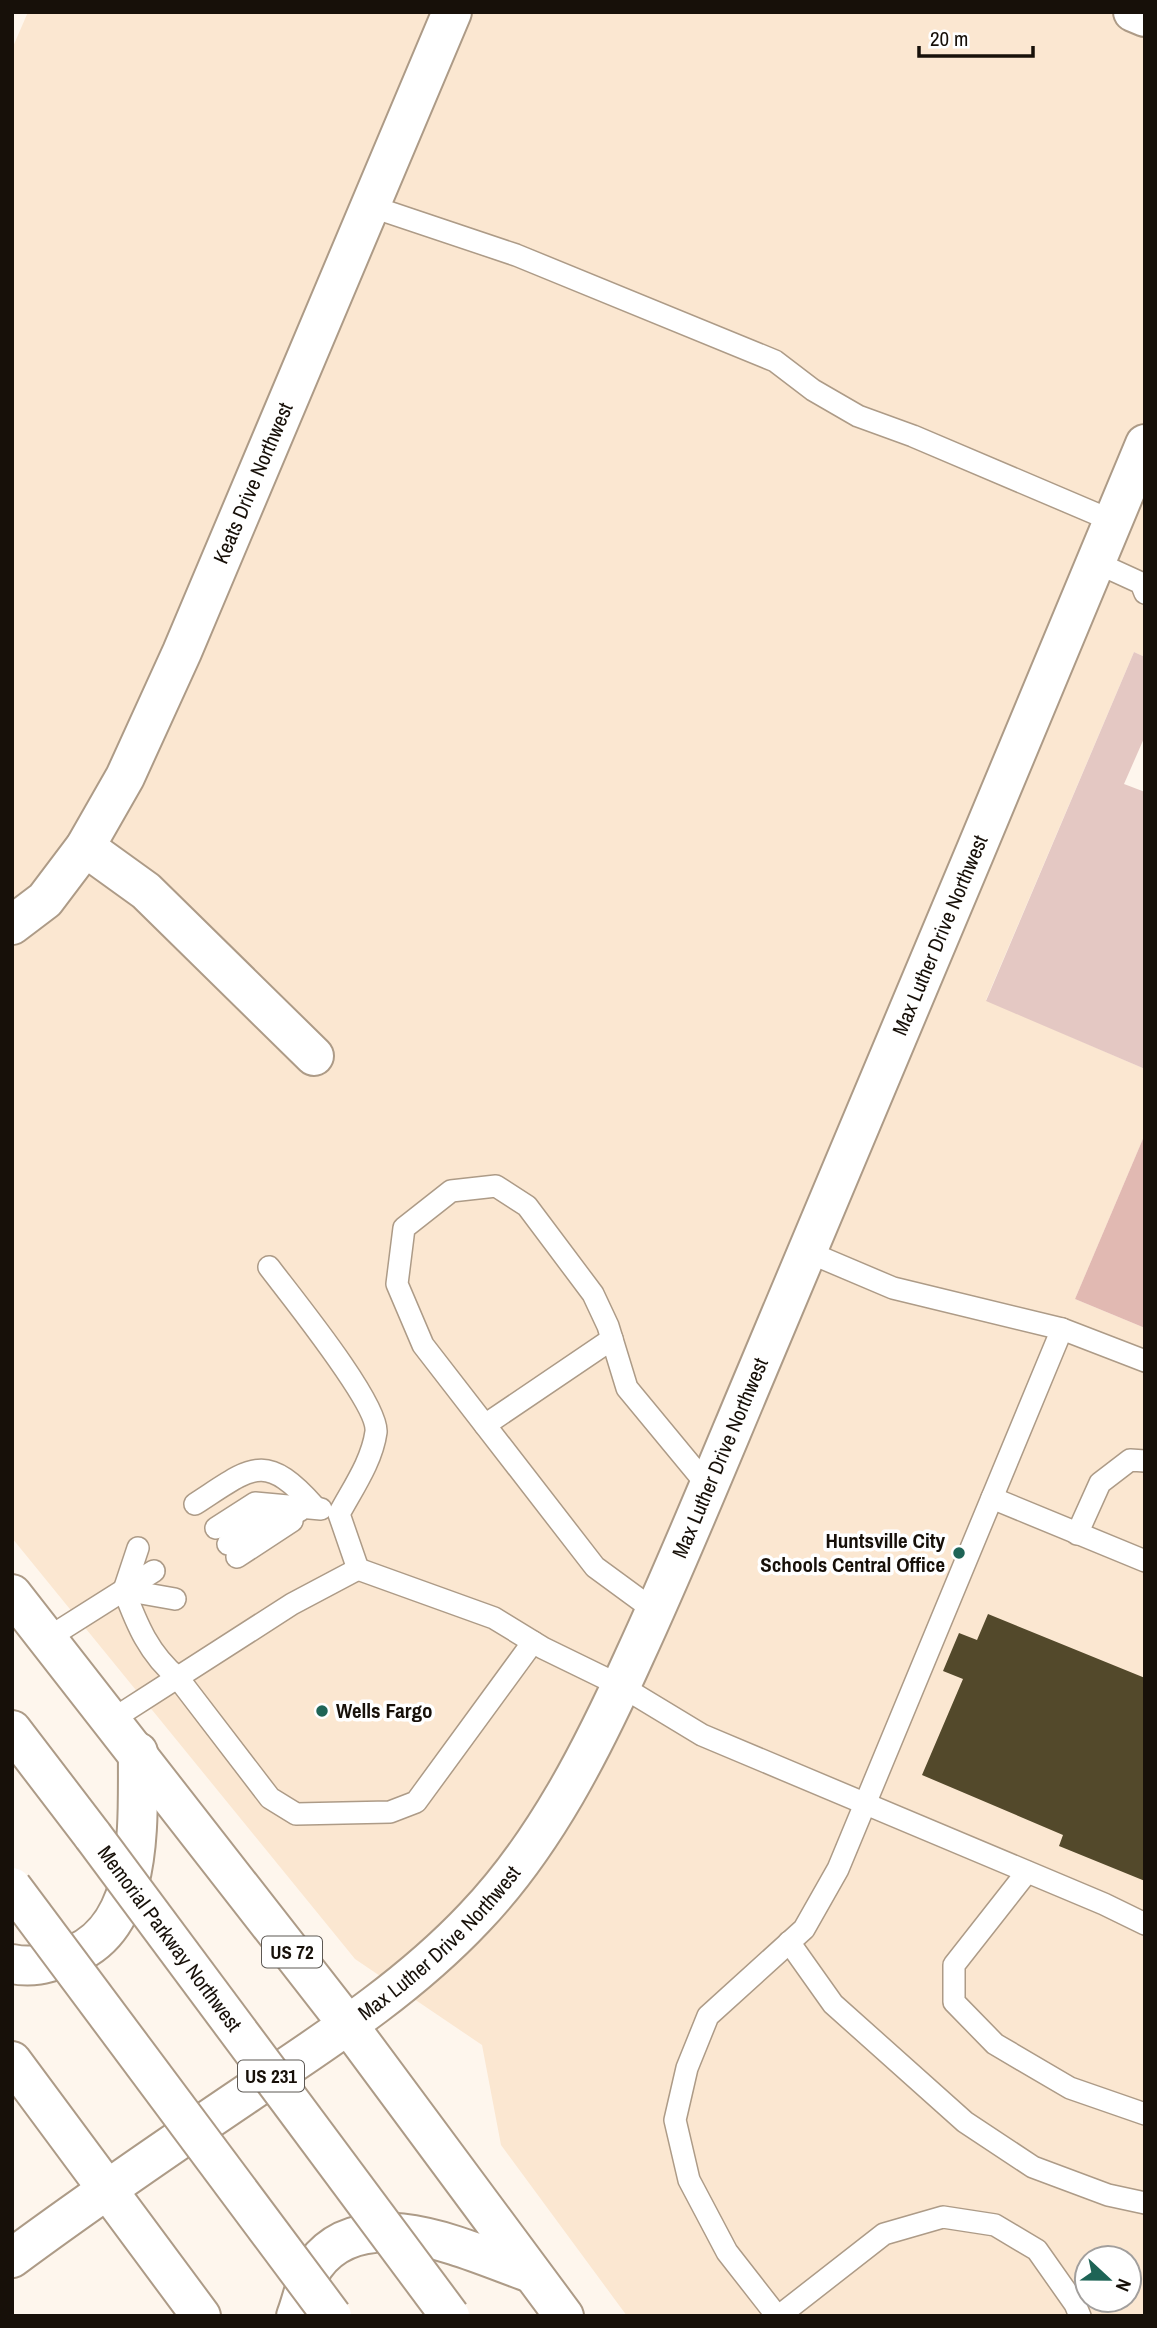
<svg xmlns="http://www.w3.org/2000/svg" width="1157" height="2328" font-family="'Archivo Narrow',sans-serif">
<style>
.built{fill:#fbe7d1;fill-rule:evenodd}
.green{fill:#e4c8c3}
.forest{fill:#e1b9b2}
.building{fill:#53492b}
.lines{fill:none;stroke-linecap:round;stroke-linejoin:round}
.lane-casing{stroke:#ad9b87;stroke-width:24}
.street-casing{stroke:#ad9b87;stroke-width:42}
.secondary-casing{stroke:#ad9b87;stroke-width:42}
.highway-casing{stroke:#ad9b87;stroke-width:42}
.lane{stroke:#fff;stroke-width:21}
.street{stroke:#fff;stroke-width:38}
.secondary{stroke:#fff;stroke-width:38}
.highway{stroke:#fff;stroke-width:38}
.highway-bridge-casing{stroke:#ad9b87;stroke-width:42;stroke-linecap:butt}
.highway-bridge{stroke:#fff;stroke-width:38}
.poi-dot{fill:#1e6456;stroke:#fff;stroke-width:2.5}
.labels{text-anchor:middle;stroke-width:7;stroke-linejoin:round;paint-order:stroke}
.shield{fill:#fff;stroke:#5d5853;stroke-width:2}
.shield-label{font-size:19px;font-weight:bold;fill:#171009}
.street-label{font-size:21px;fill:#171009;stroke:#fff}
.poi-label{font-size:21px;font-weight:bold;fill:#171009;stroke:#fff;text-anchor:end}
</style>
<rect width="100%" height="100%" fill="#fef6ed"/>
<!-- built -->
<path class="built" d="M 28,12 L 1145,12 L 1145,657 L 1134,652 L 986,1000 L 1145,1069 L 1145,1134 L 1075,1299 L 1145,1328 L 1145,2316 L 627,2316 L 501,2145 L 482,2045 L 355,1959 L 12,1538 L 12,49 ZM 1087,2258 L 1129,2258 L 1129,2300 L 1087,2300 Z"/>
<!-- green -->
<polygon class="green" points="1134,652 1145,657 1145,736 1124,784 1145,792 1145,1069 986,1001"/>
<!-- forest -->
<polygon class="forest" points="1145,1134 1145,1328 1075,1299"/>
<!-- building -->
<polygon class="building" points="988,1614 1145,1678 1145,1881 1059,1846 1063,1835 922,1775 963,1679 943,1671 959,1633 977,1640"/>
<g class="lines">
<!-- lane casing -->
<g class="lane-casing">
<g id="lane">
<polyline points="370,206 516,255 775,361 813,390 858,416 913,436 1113,521"/>
<polyline points="1095,562 1141,583 1145,593"/>
<polyline points="808,1252 893,1288 1062,1329 1145,1361"/>
<path d="M 269,1267 C 290,1295 379,1404 376,1432 C 372,1461 353,1488 339,1514 L 358,1569"/>
<polyline points="485,1425 612,1339"/>
<polyline points="992,1498 1145,1561"/>
<path d="M 195,1504 C 251,1468 264,1450 314,1506"/>
<polyline points="216,1528 255,1503 321,1509"/>
<polyline points="1077,1534 1100,1483 1130,1460 1145,1461"/>
<polyline points="228,1544 258,1524 299,1511"/>
<path d="M 138,1548 L 124,1590 C 137,1625 149,1654 178,1678 L 270,1798 L 296,1814 L 390,1812 L 416,1802 L 533,1642"/>
<polyline points="237,1557 292,1521"/>
<polyline points="124,1590 175,1599"/>
<polyline points="655,1611 595,1567 423,1345 397,1284 404,1228 451,1191 496,1186 527,1206 593,1294 608,1326 627,1388 708,1486"/>
<polyline points="48,1638 154,1571"/>
<polyline points="113,1719 292,1604 358,1569 494,1618 543,1648 621,1686 702,1735 1104,1904 1145,1924"/>
<polyline points="1027,1872 954,1965 954,2002 995,2044 1070,2088 1145,2114"/>
<polyline points="789,1942 833,2004 965,2122 1033,2167 1108,2195 1145,2203"/>
<polyline points="777,2316 727,2252 689,2180 675,2120 687,2068 708,2016 804,1929 838,1869 1062,1329"/>
<polyline points="779,2316 884,2234 943,2217 995,2225 1037,2250 1075,2304 1080,2316"/>
</g>
</g>
<!-- street casing -->
<g class="street-casing">
<g id="street">
<polyline points="1133,12 1145,17"/>
<polyline points="85,847 146,891 314,1056"/>
<path id="s1" d="M 12,925 L 45,900 L 85,847 L 125,777 L 182,652 L 452,12"/>
</g>
</g>
<!-- secondary casing -->
<g class="secondary-casing">
<g id="secondary">
<path id="s2" d="M 12,2258 C 89,2201 168,2147 248,2093 C 327,2040 408,1988 474,1918 C 545,1844 593,1748 635,1655 C 678,1562 717,1466 757,1371 C 888,1063 1016,753 1145,444"/>
</g>
</g>
<!-- highway casing -->
<g class="highway-casing">
<g id="highway">
<polyline points="12,1594 349,2026 564,2316"/>
<polyline points="12,1730 93,1836"/>
<path d="M 12,1964 C 32,1968 45,1964 64,1958 C 147,1933 137,1821 138,1752"/>
<polyline points="12,2061 201,2316"/>
<path d="M 296,2316 C 302,2301 306,2278 315,2265 C 364,2198 470,2252 531,2273"/>
</g>
</g>
<!-- lane -->
<use href="#lane" class="lane"/>
<!-- street -->
<use href="#street" class="street"/>
<!-- secondary -->
<use href="#secondary" class="secondary"/>
<!-- highway -->
<use href="#highway" class="highway"/>
<!-- highway-bridge casing -->
<g class="highway-bridge-casing">
<g id="highway-bridge">
<path id="s3" d="M 93,1836 L 450,2316"/>
<polyline points="12,1887 332,2316"/>
</g>
</g>
<!-- highway-bridge -->
<use href="#highway-bridge" class="highway-bridge"/>
</g>
<!-- markers -->
<g class="poi-dot">
<circle cx="959" cy="1553" r="7"/>
<circle cx="322" cy="1711" r="7"/>
</g>
<g class="labels">
<!-- shield labels -->
<g class="shield">
<rect x="262" y="1936.5" width="60" height="31" rx="5"/>
<rect x="238" y="2060.5" width="66" height="31" rx="5"/>
</g>
<g class="shield-label">
<text x="292" y="1959">US 72</text>
<text x="271" y="2083">US 231</text>
</g>
<!-- street labels -->
<g class="street-label">
<text dy="7" stroke="none"><textPath href="#s1" startOffset="509">Keats Drive Northwest</textPath></text>
<text dy="7" stroke="none"><textPath href="#s2" startOffset="1666">Max Luther Drive Northwest</textPath></text>
<text dy="7" stroke="none"><textPath href="#s2" startOffset="1099">Max Luther Drive Northwest</textPath></text>
<text dy="7" stroke="none"><textPath href="#s3" startOffset="128">Memorial Parkway Northwest</textPath></text>
<text dy="7" stroke="none"><textPath href="#s2" startOffset="532">Max Luther Drive Northwest</textPath></text>
</g>
<!-- poi labels -->
<g class="poi-label">
<text x="945" y="1548">Huntsville City<tspan x="945" dy="24">Schools Central Office</tspan></text>
<text x="336" y="1718" text-anchor="start">Wells Fargo</text>
</g>
</g>
<!-- border -->
<rect width="1157" height="2328" fill="none" stroke="#171009" stroke-width="28"/>
<!-- north arrow -->
<g transform="translate(1108 2279) rotate(112)"><circle r="33" fill="#ffffff" stroke="#a29f9d" stroke-width="2"/>
<path d="M0-5L12 26L0 18L-12 26Z" fill="#1e6456"/>
<text y="-10" font-size="19" font-weight="bold" text-anchor="middle" fill="#171009">N</text>
</g>
<!-- scale -->
<path d="M919 46v10h114v-10" fill="none" stroke="#171009" stroke-width="3.5"/>
<text x="930" y="46" font-size="21" fill="#171009" stroke="#ffffff" stroke-width="5" paint-order="stroke">20 m</text>
</svg>
